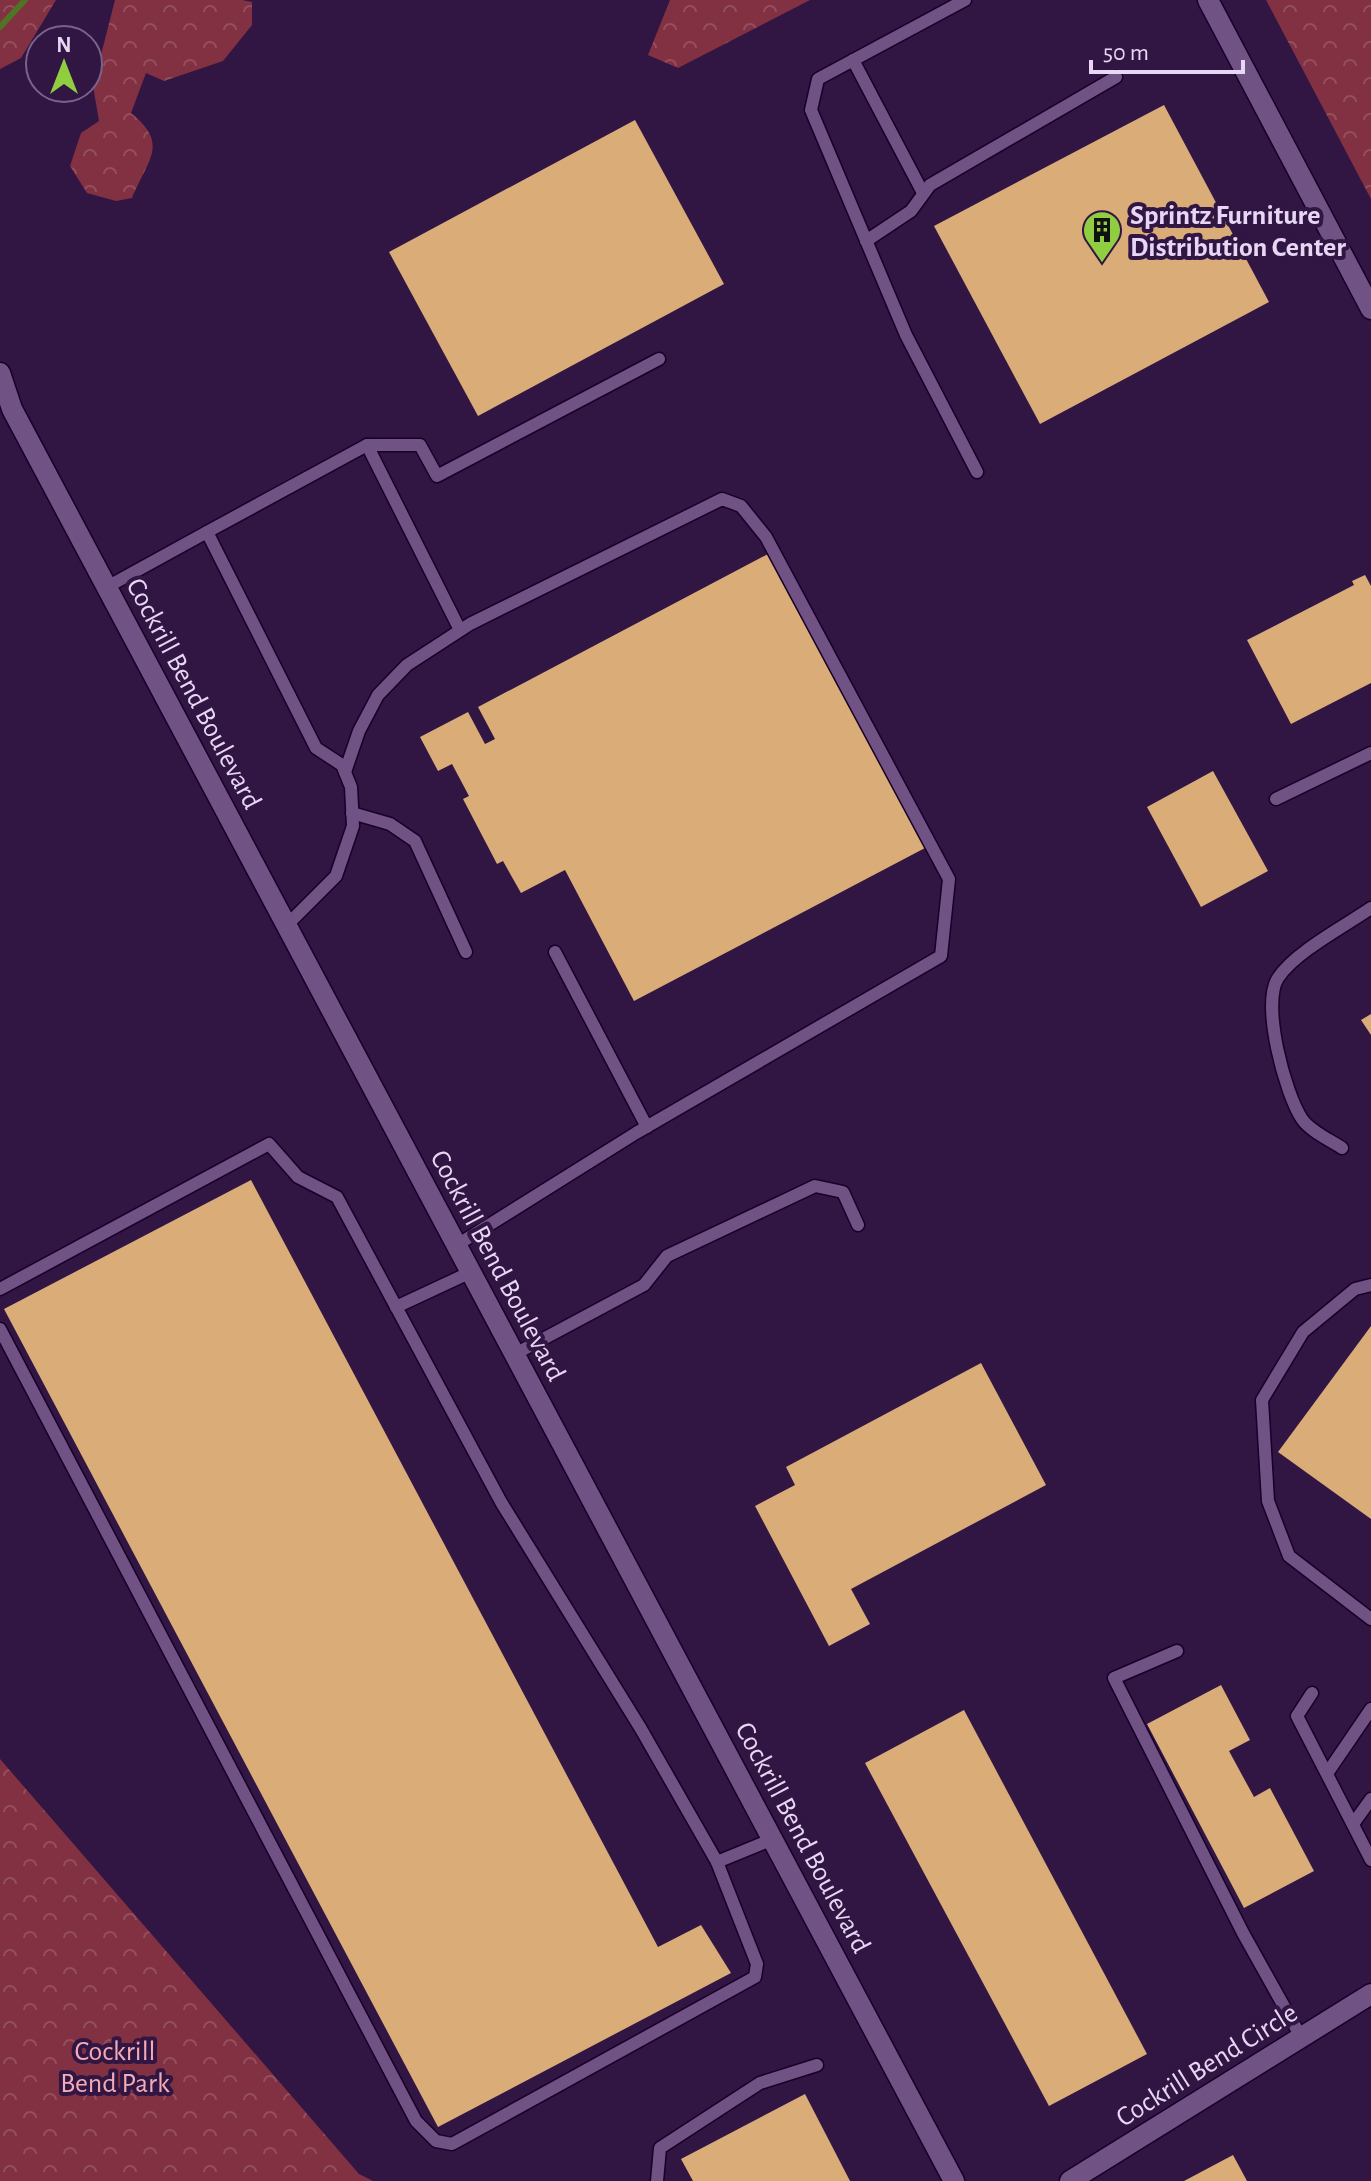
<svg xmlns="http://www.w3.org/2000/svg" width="1371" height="2181" font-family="'Alegreya Sans',sans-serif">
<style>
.forest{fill:url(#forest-crowns)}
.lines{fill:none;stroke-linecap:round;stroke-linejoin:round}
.stream{stroke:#517326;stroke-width:6}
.building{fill:#d9ac78}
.service-casing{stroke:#180028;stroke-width:15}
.tertiary-casing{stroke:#180028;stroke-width:23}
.service{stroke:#705285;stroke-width:12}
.tertiary{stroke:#705285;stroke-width:20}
.labels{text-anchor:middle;stroke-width:8;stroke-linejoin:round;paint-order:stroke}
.poi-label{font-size:28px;font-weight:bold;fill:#e7d7f4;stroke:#311543;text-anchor:start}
.street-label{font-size:28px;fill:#e7d7f4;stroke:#311543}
.park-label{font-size:28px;fill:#f3abb5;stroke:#311543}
</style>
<defs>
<pattern id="forest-crowns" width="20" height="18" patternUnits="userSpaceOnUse" patternTransform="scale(2)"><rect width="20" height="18" fill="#823142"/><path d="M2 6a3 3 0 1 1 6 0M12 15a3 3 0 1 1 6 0" fill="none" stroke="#944e5e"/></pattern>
</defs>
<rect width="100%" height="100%" fill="#311543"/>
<!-- forest -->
<g class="forest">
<polygon points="0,0 56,0 21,58 0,69"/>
<path d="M 115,0 L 242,0 L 252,2 L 252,25 L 223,61 L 164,81 L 146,73 L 131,113 C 169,144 149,158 132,198 L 116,201 L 87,193 L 70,166 L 81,133 L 99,121 L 93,86 Z"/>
<polygon points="670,0 810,0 678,68 648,55"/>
<polygon points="1266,0 1371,0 1371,199"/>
<polygon points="0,1759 359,2174 373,2181 0,2181"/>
</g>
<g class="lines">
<!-- stream -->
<polyline class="stream" points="0,27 25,0"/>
</g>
<!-- building -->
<g class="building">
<polygon points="1164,105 1269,302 1040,424 934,226"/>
<polygon points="635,120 724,284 478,416 389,252"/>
<polygon points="768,554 925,848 634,1001 565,870 521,893 503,861 497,864 463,799 469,796 452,764 438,771 420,737 468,712 485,744 495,739 478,707"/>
<polygon points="1365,575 1371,586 1371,683 1291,724 1247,640 1354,585 1352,581"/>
<polygon points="1213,771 1268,871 1201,907 1147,807"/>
<polygon points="1371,1014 1371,1035 1361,1020"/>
<polygon points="251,1180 658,1947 701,1925 731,1973 438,2127 4,1309"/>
<polygon points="1371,1326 1371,1519 1278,1452"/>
<polygon points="981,1363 1046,1485 851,1589 870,1624 829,1646 755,1506 795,1485 786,1467"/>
<polygon points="1221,1685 1250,1740 1229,1751 1254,1797 1270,1788 1314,1871 1244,1908 1147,1724"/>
<polygon points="964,1710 1147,2054 1049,2106 865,1763"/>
<polygon points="805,2094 850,2181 693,2181 681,2159"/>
<polygon points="1233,2155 1247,2181 1184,2181"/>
</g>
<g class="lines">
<!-- service casing -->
<g class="service-casing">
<g id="service">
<polyline points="965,0 818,79 811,110 906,335 977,472"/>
<polyline points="853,60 923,193"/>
<polyline points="866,241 911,211 930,185 1116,77"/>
<polyline points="367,445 420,445 437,476 659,359"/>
<polyline points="207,532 367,445 460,630"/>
<polyline points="107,587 207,532 316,748 342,765 351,787 353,826 336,876 287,925"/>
<polyline points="345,772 359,731 378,695 407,665 470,624 722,499 741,506 766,537 949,879 941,956 636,1133 457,1245"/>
<polyline points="1276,799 1371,753"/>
<polyline points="352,813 390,824 415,841 466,952"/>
<polyline points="555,952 647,1127"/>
<path d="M 1342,1148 C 1330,1140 1310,1131 1302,1119 C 1285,1094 1261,1004 1278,978 C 1295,952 1345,926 1371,908"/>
<polyline points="1371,1285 1355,1289 1303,1332 1262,1400 1268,1501 1289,1556 1371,1619"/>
<polyline points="0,1289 269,1144 298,1177 337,1197 501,1502 641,1729 717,1862 757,1964 755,1977 452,2144 436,2141 416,2121 0,1329"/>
<polyline points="396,1307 471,1272"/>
<polyline points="515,1354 644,1285 667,1256 815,1186 843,1192 858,1225"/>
<polyline points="1177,1651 1114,1678 1243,1933 1301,2037"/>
<polyline points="1312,1693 1297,1716 1371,1860"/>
<polyline points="1328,1772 1371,1709"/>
<polyline points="1353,1824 1371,1799"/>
<polyline points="717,1862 773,1839"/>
<polyline points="657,2181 660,2148 760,2083 817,2065"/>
</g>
</g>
<!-- tertiary casing -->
<g class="tertiary-casing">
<g id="tertiary">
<polyline points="1208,0 1371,309"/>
<polyline points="0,373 12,409 954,2181"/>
<polyline points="1070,2181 1371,1994"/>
</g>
</g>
<!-- service -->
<use href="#service" class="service"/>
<!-- tertiary -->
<use href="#tertiary" class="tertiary"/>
</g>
<!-- icons -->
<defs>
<g id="building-pin" transform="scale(2)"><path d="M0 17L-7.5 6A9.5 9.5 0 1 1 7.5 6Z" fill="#90cd40" stroke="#311543"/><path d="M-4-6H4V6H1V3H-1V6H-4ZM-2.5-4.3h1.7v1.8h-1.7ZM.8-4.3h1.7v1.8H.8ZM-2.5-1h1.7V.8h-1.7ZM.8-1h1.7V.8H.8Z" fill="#111"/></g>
</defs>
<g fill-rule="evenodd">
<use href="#building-pin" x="1102" y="230"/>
</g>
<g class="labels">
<!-- poi labels -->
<g class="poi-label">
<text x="1130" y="224">Sprintz Furniture<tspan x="1130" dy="32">Distribution Center</tspan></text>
</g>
<!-- street labels -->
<g class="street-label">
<text transform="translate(195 693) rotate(62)" y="10">Cockrill Bend Boulevard</text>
<text transform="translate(499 1265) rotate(62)" y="10">Cockrill Bend Boulevard</text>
<text transform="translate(804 1837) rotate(62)" y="10">Cockrill Bend Boulevard</text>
<text transform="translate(1206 2064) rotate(-32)" y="10">Cockrill Bend Circle</text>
</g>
<!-- park labels -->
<g class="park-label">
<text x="115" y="2060">Cockrill<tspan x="115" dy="32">Bend Park</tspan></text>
</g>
</g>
<!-- north arrow -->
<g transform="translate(64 64)"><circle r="38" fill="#311543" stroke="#7a638a" stroke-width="2"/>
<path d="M0-6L14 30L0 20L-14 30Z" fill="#90cd40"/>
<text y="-12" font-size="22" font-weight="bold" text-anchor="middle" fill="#e7d7f4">N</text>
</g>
<!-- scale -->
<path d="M1091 60v12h152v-12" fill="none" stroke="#e7d7f4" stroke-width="4"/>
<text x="1103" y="60" font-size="24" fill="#e7d7f4" stroke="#311543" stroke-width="6" paint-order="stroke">50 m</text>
</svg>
